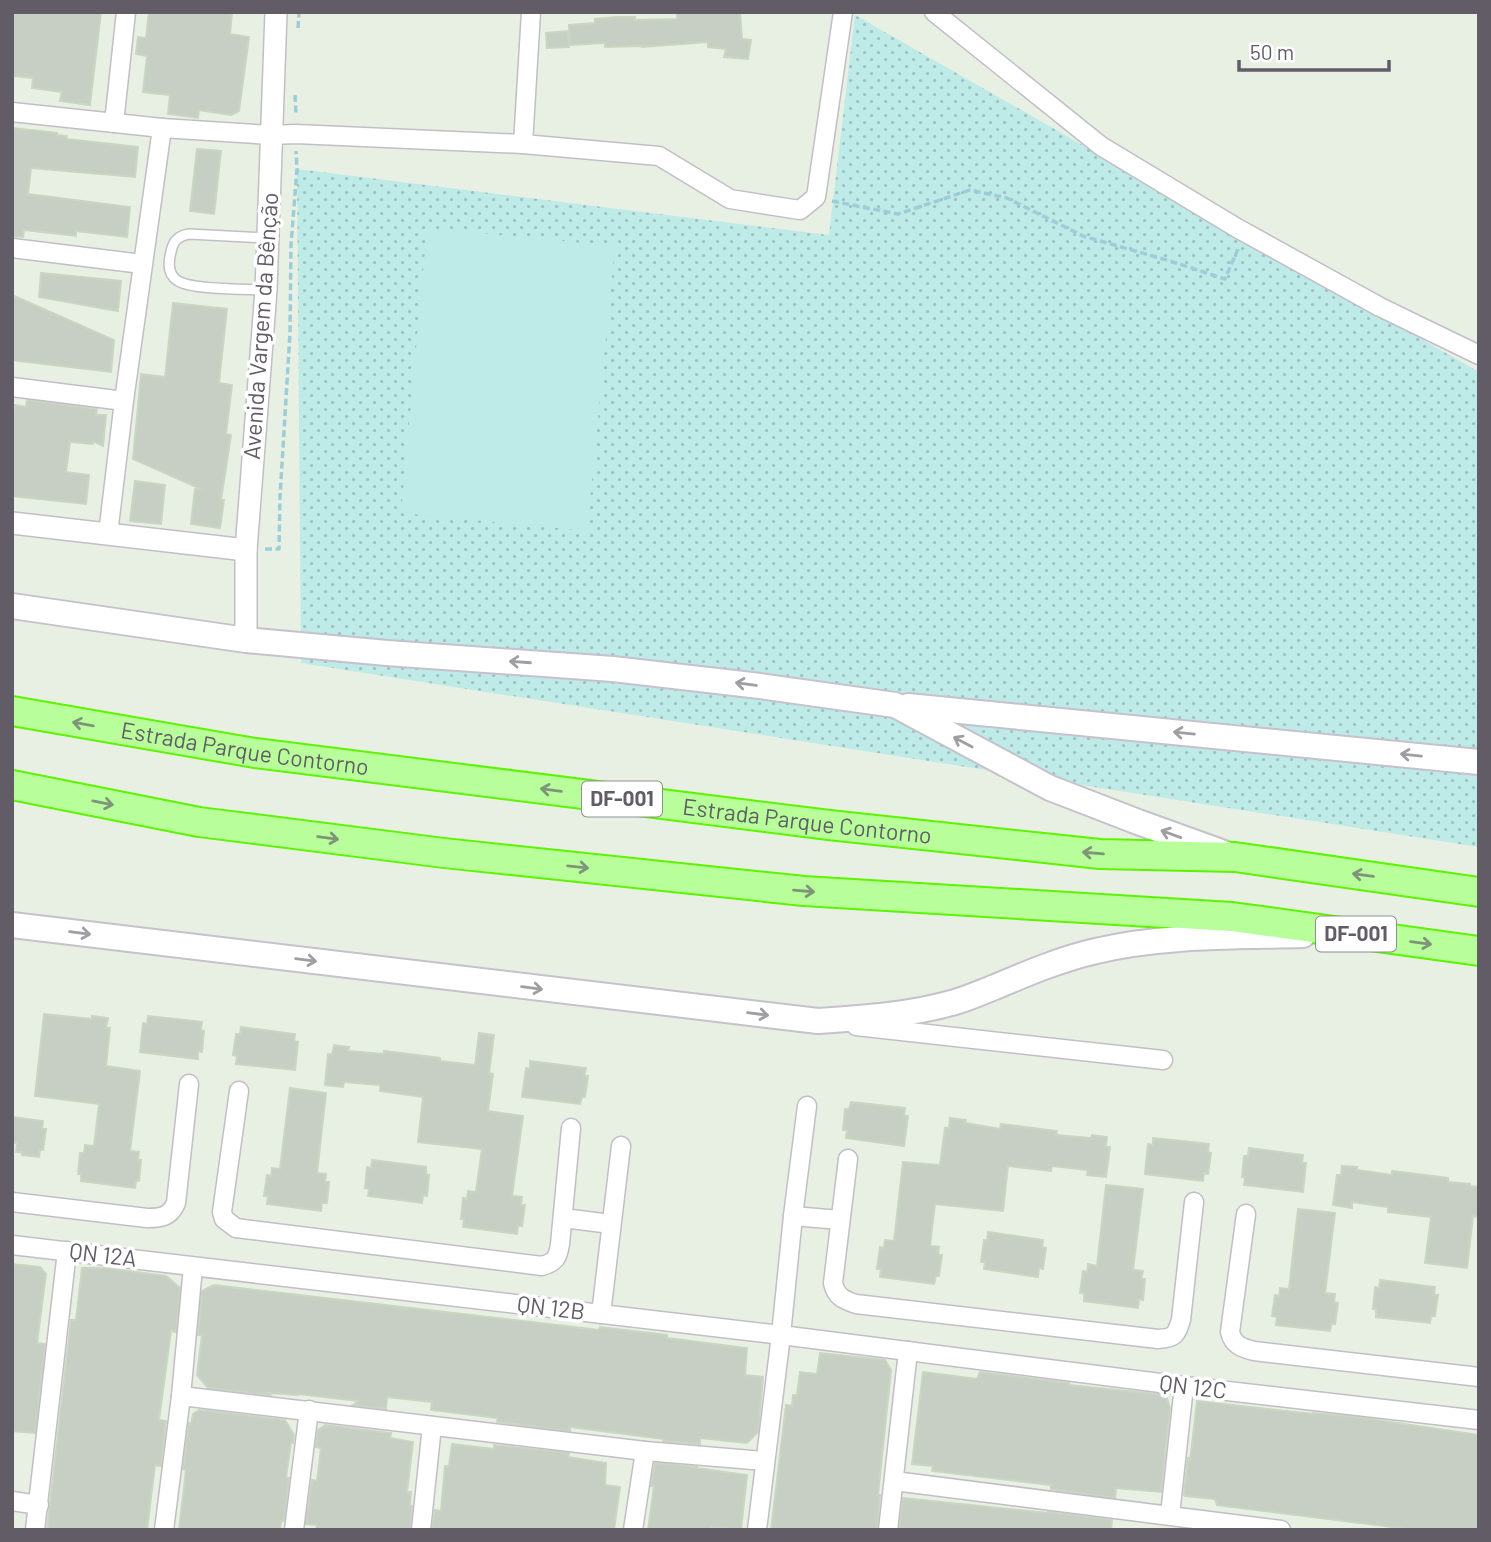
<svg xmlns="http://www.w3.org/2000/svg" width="1491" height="1542" font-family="Barlow,sans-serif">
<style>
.park{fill:url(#park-dots)}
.pitch{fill:#beeae7}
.building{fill:#c7cec3;stroke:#c9d6c2;stroke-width:2}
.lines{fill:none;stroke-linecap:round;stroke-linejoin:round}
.service-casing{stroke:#c3bec6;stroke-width:12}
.minor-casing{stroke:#c3bec6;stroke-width:21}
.tertiary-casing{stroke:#c3bec6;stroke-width:24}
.secondary-casing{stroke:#c6c1cb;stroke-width:28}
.trunk-casing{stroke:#5df400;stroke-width:32}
.path{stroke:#9dcdd8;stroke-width:3.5;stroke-dasharray:7 3.5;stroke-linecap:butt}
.service{stroke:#fff;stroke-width:9}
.minor{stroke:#fff;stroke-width:18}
.tertiary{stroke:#fff;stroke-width:21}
.secondary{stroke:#fff;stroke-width:24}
.trunk{stroke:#b8ff9b;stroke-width:28}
.oneway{stroke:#a09da3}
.oneway2{stroke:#7f9579}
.labels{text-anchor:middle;stroke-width:7;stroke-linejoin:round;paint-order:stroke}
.shield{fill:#fff;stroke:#908d94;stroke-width:2}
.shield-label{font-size:21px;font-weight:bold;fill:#615c66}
.street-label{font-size:23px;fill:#615c66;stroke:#fff}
</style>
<defs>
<pattern id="park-dots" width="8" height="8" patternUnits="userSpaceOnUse" patternTransform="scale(1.75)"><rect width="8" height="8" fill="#beeae7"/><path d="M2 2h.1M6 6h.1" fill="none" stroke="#9ec1bf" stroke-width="1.8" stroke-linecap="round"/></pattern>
</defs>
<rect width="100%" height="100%" fill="#e8f0e4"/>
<!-- park -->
<polygon class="park" points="855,15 1479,372 1479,847 301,663 297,169 829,235"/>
<!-- pitch -->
<polygon class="pitch" points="427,228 615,246 587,531 401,513"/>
<!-- building -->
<g class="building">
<polygon points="14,12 101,12 90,105 60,101 62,92 32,88 33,78 12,76 12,32"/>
<polygon points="149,12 232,12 230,34 249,37 239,111 231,115 199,110 198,118 168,114 170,95 143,92 147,56 136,54 138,37 146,38"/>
<polygon points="677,12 740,12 742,39 751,40 748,59 724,57 726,49 708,47 708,42 642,47 642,46 605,47 605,43 570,45 569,25 595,23 595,19 616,17 635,17 635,20 677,19"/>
<polygon points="568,31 569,47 547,48 546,33"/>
<polygon points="12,128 57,133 57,135 67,136 66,139 138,147 135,177 31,168 28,194 130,207 127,237 76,231 76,236 24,230 23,237 12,236"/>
<polygon points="197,149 221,151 214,214 190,211"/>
<polygon points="41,273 121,281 118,311 39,297"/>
<polygon points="12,295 114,340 111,372 12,360"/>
<polygon points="173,303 227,309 219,383 232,385 226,434 231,435 221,500 224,500 220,528 191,524 195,489 201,489 133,459 141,374 165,377"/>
<polygon points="27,400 97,409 96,415 106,415 103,446 93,441 93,444 70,442 66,472 89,475 86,504 12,496 12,425 15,405 26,407"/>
<polygon points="135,481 165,485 161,524 130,521"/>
<polygon points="44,1014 92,1019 92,1016 108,1018 106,1028 110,1028 106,1066 140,1071 130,1151 139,1152 138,1160 141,1160 139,1181 136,1181 135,1188 81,1181 81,1174 78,1174 80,1153 84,1153 85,1145 94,1146 99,1104 35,1096"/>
<polygon points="148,1016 202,1022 201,1030 204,1031 202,1052 198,1051 198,1059 140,1052 143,1023 147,1024"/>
<polygon points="241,1027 295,1034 294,1041 298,1042 295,1070 236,1064 237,1056 233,1055 236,1034 240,1034"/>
<polygon points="479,1033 494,1035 489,1073 493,1074 488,1111 523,1116 512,1196 522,1197 521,1205 525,1205 522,1226 518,1226 517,1234 463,1227 464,1219 461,1219 463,1198 467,1199 468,1191 476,1192 482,1149 418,1142 423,1097 380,1091 380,1085 344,1082 343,1087 325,1085 328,1054 332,1055 334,1045 349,1047 348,1051 384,1054 384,1051 440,1058 440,1061 475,1065"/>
<polygon points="530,1061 586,1068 584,1076 588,1076 585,1097 582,1097 580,1104 522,1097 526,1068 530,1069"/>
<polygon points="290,1088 326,1093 317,1173 326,1174 325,1182 329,1182 327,1203 322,1203 321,1211 267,1204 268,1196 264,1196 267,1175 271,1176 272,1168 280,1169"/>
<polygon points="851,1102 905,1108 904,1116 908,1116 904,1146 846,1138 847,1130 843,1130 845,1109 849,1109"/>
<polygon points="12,1117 43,1121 42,1129 46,1129 43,1150 40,1150 39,1157 22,1155 22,1152 16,1152 17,1143 12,1143"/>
<polygon points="950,1118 966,1120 965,1123 1000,1129 1001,1124 1057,1131 1056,1135 1091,1138 1092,1135 1107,1137 1106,1147 1110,1147 1106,1177 1087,1175 1088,1170 1052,1166 1051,1171 1008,1166 1003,1211 935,1204 930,1246 939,1247 938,1255 942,1255 939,1276 936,1276 934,1284 880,1277 881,1269 877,1269 880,1247 884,1248 885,1240 894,1241 903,1162 940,1165 945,1128 949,1128"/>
<polygon points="1153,1138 1209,1144 1208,1152 1211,1153 1208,1174 1204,1173 1203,1181 1145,1174 1148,1144 1153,1145"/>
<polygon points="1249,1148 1303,1155 1302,1163 1306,1163 1303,1192 1244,1185 1245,1177 1242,1177 1244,1156 1248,1156"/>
<polygon points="372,1160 426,1167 426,1174 429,1175 427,1196 423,1195 422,1203 368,1196 369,1189 365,1188 367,1167 371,1168"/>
<polygon points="1342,1166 1357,1167 1357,1170 1392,1175 1392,1171 1448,1178 1448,1182 1470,1184 1470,1186 1479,1187 1479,1217 1473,1216 1467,1268 1425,1263 1431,1217 1388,1212 1388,1207 1373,1205 1352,1202 1352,1208 1333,1205 1337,1175 1341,1175"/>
<polygon points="1106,1185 1143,1189 1133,1270 1143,1271 1141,1279 1145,1279 1143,1300 1139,1299 1138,1308 1084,1301 1084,1293 1080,1293 1083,1271 1087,1272 1088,1264 1097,1266"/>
<polygon points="1298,1209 1335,1213 1325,1293 1335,1294 1334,1302 1338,1303 1335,1324 1331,1324 1330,1331 1276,1325 1277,1317 1272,1316 1275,1295 1279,1296 1280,1288 1289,1289"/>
<polygon points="988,1232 1043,1240 1042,1247 1046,1248 1043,1269 1039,1268 1038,1277 984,1269 985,1262 981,1262 984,1240 987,1241"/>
<polygon points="12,1264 40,1267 46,1274 37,1343 45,1344 35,1433 12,1431"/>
<polygon points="82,1268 105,1268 166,1276 180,1288 176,1332 171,1331 159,1420 166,1421 161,1466 155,1465 147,1530 47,1530 71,1320 76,1320"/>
<polygon points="1380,1280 1435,1287 1434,1295 1438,1295 1435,1316 1431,1316 1430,1323 1376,1317 1376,1309 1373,1309 1375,1287 1379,1288"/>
<polygon points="214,1285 599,1330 600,1327 667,1335 667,1338 747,1348 745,1375 763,1377 758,1432 747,1443 700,1438 700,1444 663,1441 664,1439 570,1427 570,1431 497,1422 498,1418 431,1410 432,1402 387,1397 386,1409 353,1405 359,1401 298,1394 298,1395 268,1393 270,1395 208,1388 197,1375 202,1335 198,1335 202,1291"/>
<polygon points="820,1353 885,1360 891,1370 878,1495 880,1495 877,1530 771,1530 786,1405 792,1406 793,1395 797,1395 800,1372 817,1374"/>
<polygon points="923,1372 977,1379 980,1372 1069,1383 1069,1385 1166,1395 1170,1408 1161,1492 1116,1488 1115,1498 1051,1489 1051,1485 932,1471 933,1466 912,1464"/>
<polygon points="1197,1401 1313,1414 1313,1413 1357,1417 1479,1435 1479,1530 1416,1530 1232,1507 1217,1505 1215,1499 1185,1496 1184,1495 1188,1457 1190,1462"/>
<polygon points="199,1410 285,1420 294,1435 293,1443 291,1443 286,1477 289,1478 284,1521 281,1521 280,1530 179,1530 186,1470 183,1469 189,1423 191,1424 193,1414"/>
<polygon points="325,1425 391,1433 390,1438 413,1442 407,1492 411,1492 410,1505 412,1506 410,1530 316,1530 317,1525 306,1524 312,1480 317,1481 321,1448 316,1447 318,1430"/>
<polygon points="452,1444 494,1449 494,1445 569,1453 568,1457 606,1463 605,1485 620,1487 614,1530 432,1530 435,1510 441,1511 445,1466 449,1466"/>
<polygon points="655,1463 697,1467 697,1468 747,1475 741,1530 711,1527 710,1530 648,1530 654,1486 651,1486"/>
<polygon points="903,1498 1048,1513 1048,1512 1112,1520 1111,1530 899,1530"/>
</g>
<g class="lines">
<!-- service casing -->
<g class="service-casing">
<path id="service" d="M 266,290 C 247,289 192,290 178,281 C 168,275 168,263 171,252 C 173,241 178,236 189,234 L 268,238"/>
</g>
<!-- minor casing -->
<g class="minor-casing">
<g id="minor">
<polyline points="934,12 1101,146 1237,228 1380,307 1479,355"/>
<polyline points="12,112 162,128 271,135 296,134 523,144 659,156 730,199 800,210 816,197 843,12"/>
<polyline points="114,123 126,12"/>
<polyline points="523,144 531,12"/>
<polyline points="12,248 142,264"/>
<polyline points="12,387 124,401"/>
<polyline points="108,534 124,401 162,128"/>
<polyline points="856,1026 1163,1060"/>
<path d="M 239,1091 L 222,1212 L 224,1219 L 236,1228 L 542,1266 C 556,1262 558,1257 560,1244 L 571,1128"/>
<path d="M 848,1159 L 833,1283 C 836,1297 844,1300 856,1304 L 1158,1339 C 1175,1338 1176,1335 1181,1320 L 1194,1202"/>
<path d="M 12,1202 L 147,1218 C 161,1218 170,1217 176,1203 L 189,1084"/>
<path d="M 1246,1214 L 1230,1332 C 1233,1345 1242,1348 1254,1351 L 1479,1377"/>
<polyline points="793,1216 840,1220"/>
<polyline points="563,1218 611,1224"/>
<polyline points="12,1245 781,1335 1184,1386 1479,1420"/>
<polyline points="601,1314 621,1146"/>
<polyline points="181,1396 645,1451 765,1461"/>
<polyline points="894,1481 1281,1530"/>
<polyline points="12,1501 39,1505"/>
<polyline points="1170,1515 1184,1386"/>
<polyline points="35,1530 67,1251"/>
<polyline points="164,1530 181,1396 193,1267"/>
<polyline points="294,1530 309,1410"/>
<polyline points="421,1530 432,1426"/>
<polyline points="633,1530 645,1451"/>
<polyline points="757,1530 781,1335 793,1216 807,1106"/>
<polyline points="888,1530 908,1351"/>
</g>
</g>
<!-- tertiary casing -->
<g class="tertiary-casing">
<g id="tertiary">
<polyline points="12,523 246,550"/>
<polyline points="246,640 246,550 266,290 276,12"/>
</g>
</g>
<!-- secondary casing -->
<g class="secondary-casing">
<g id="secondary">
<polyline points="12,606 246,640 387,653 613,669 760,686 895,705 1050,788 1138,822 1224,853"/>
<polyline points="908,706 1479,762"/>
<path d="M 12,925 L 818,1021 C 864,1018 910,1015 955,1002 C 969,998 982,992 995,987 C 1028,973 1061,959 1096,951 C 1162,935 1235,937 1303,935"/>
</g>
</g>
<!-- trunk casing -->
<g class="trunk-casing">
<g id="trunk">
<path id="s1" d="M 12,711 L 255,753 L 829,825 L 1100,854 L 1235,857 L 1479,892"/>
<polyline points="12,785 199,822 444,853 804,891 1232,917 1479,951"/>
</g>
</g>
<!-- path -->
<g class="path">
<polyline points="298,28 299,12"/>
<polyline points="295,95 296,115"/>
<polyline points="832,201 898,214 970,190 1007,198 1083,236 1170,261 1225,279 1238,249"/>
<polyline points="265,549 279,549 280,497 290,333 291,245 297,169 296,151"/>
</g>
<!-- service -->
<use href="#service" class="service"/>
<!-- minor -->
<use href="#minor" class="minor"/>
<!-- tertiary -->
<use href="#tertiary" class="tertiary"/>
<!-- secondary -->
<use href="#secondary" class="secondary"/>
<!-- trunk -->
<use href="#trunk" class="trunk"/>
</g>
<!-- one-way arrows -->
<defs><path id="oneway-shaft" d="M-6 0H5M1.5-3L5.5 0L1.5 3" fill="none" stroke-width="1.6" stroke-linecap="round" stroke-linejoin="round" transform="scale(1.75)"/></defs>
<g class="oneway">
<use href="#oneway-shaft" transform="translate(520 662) rotate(-176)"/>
<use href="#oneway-shaft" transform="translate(746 684) rotate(-173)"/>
<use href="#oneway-shaft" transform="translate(1184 733) rotate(-174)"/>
<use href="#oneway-shaft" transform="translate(963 742) rotate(-152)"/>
<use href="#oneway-shaft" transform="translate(1411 755) rotate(-174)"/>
<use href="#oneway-shaft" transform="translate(1171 834) rotate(-160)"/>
<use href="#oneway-shaft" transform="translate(80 933) rotate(7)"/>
<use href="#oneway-shaft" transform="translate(306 960) rotate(7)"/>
<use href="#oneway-shaft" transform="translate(532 988) rotate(7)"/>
<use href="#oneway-shaft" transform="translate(758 1014) rotate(7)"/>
</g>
<g class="oneway2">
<use href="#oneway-shaft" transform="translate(83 724) rotate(-170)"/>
<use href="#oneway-shaft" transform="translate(551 790) rotate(-173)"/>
<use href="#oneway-shaft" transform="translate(103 803) rotate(11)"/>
<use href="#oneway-shaft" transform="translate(328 838) rotate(7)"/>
<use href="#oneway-shaft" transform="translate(1093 853) rotate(-175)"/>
<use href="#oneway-shaft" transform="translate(578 867) rotate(6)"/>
<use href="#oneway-shaft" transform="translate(1363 875) rotate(-172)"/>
<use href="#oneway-shaft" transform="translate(804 891) rotate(5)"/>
<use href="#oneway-shaft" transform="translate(1421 943) rotate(8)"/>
</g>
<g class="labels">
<!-- shield labels -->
<g class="shield">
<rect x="582" y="781.5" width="80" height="35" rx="5"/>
<rect x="1316" y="916.5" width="80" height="35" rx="5"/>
</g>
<g class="shield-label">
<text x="622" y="806">DF-001</text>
<text x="1356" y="941">DF-001</text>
</g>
<!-- street labels -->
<g class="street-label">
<text transform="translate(261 326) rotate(-86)" y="8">Avenida Vargem da Bênção</text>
<text dy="8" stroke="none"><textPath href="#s1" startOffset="236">Estrada Parque Contorno</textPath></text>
<text dy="8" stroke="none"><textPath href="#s1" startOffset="803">Estrada Parque Contorno</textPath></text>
<text transform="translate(103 1255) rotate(7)" y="8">QN 12A</text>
<text transform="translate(551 1308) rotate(7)" y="8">QN 12B</text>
<text transform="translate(1193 1387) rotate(7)" y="8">QN 12C</text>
</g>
</g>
<!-- border -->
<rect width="1491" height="1542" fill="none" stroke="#615c66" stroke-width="28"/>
<!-- scale -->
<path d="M1239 60v10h150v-10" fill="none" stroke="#615c66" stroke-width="3.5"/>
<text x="1250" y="60" font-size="21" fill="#615c66" stroke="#ffffff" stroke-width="5" paint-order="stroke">50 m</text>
</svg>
